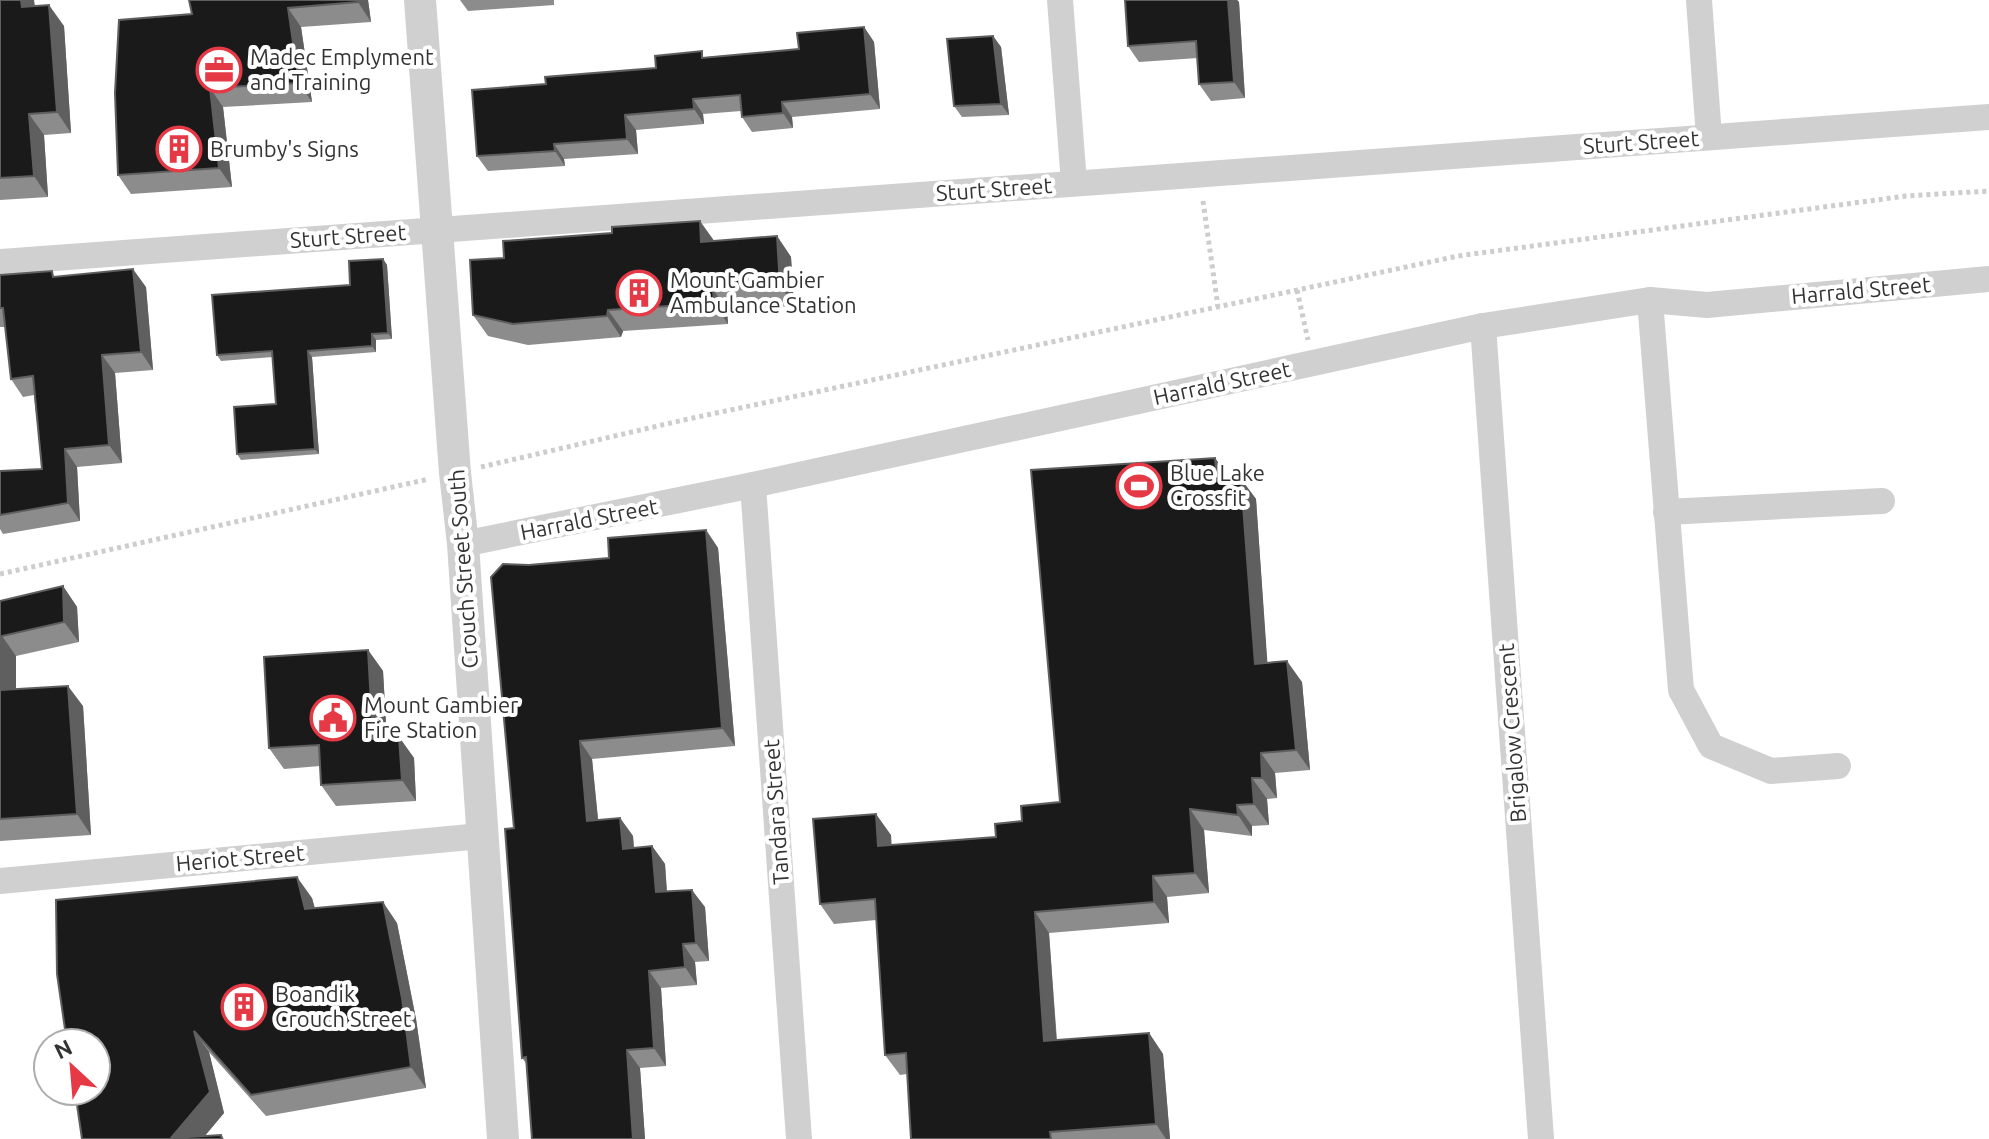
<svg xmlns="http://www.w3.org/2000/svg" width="1989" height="1139" font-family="Ubuntu,sans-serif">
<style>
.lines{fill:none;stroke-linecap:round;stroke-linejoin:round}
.path{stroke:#cdcdcd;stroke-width:5;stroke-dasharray:4 4;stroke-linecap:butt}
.minor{stroke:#d0d0d0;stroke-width:26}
.tertiary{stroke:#d0d0d0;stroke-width:32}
.wall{fill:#8c8c8c}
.shaded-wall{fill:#5f5f5f}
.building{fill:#1a1a1a;stroke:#5f5f5f;stroke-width:2}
.labels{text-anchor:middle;stroke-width:8;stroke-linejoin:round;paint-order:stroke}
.poi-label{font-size:22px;fill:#333;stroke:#fff;text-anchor:start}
.street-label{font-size:22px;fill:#333;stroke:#fff}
</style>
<rect width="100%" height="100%" fill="#fff"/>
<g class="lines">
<!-- path -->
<g class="path">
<polyline points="1203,201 1218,307"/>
<polyline points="1297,290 1308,340"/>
<polyline points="481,467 688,419 1458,256 1906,196 1989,191"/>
<polyline points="0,574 429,479"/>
</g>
<!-- minor -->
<g class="minor">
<polyline points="1060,0 1074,183"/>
<polyline points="1699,0 1709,137"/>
<polyline points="0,262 1989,117"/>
<polyline points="1650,300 1681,690 1711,746 1771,771 1838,766"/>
<polyline points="1483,326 1541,1139"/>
<polyline points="753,485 799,1139"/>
<polyline points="1666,512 1882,501"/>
<polyline points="463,544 753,485 1483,326 1650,300 1707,305 1989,279"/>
<polyline points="0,881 481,836"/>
</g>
<!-- tertiary -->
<polyline class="tertiary" points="420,0 455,473 463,544 503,1139"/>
</g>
<!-- wall -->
<g class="wall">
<polygon points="0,0 34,0 35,6 64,26 71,133 44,135 48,197 0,200"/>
<polygon points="189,0 368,0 371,22 301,27 312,102 223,107 232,187 131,194 118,175 192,14"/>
<polygon points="460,0 554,0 554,5 468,11"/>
<polygon points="1125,0 1237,0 1239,2 1245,98 1211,101 1199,84 1198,58 1139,62 1128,46"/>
<polygon points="864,27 874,42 880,109 792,117 793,128 752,132 742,117 741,111 703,114 704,124 636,130 638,154 564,159 565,166 488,171 477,156 546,84 656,68 706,57 799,49"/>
<polygon points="993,36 1001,47 1009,115 962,117 954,106"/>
<polygon points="777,236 791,257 794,306 727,310 728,324 623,331 621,337 528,345 488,336 473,315 714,241"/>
<polygon points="383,259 387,265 392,339 376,340 376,352 312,357 319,454 241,460 237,454 276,404 273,357 221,361 217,355 350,285"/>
<polygon points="0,275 56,276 146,287 153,370 115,373 122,463 77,467 80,521 3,534 0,529 0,471 42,469 34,395 23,397 11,379 5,327 0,327"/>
<polygon points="1215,458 1230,480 1241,479 1256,499 1267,663 1302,682 1310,770 1275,773 1277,798 1267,799 1269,825 1252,826 1252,836 1204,830 1209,893 1167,897 1169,923 1049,933 1057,1040 1149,1033 1163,1054 1170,1139 911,1139 907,1074 900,1075 885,1055 876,920 834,924 820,904 891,835 891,845 996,837 1060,802"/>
<polygon points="706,530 718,548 735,746 592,759 598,820 620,818 633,836 634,848 652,846 665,864 667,892 705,907 709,961 695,962 697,985 661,988 666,1066 640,1068 645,1139 532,1139 526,1063 522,1058 514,828 529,565 609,558"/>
<polygon points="63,586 77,607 79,642 16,656 16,689 83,706 91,835 0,841 0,601"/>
<polygon points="368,650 383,671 387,738 399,737 414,758 416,801 336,806 321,785 320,766 284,769 269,748"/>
<polygon points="312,898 315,908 397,923 416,1019 426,1088 266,1116 209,1052 224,1113 205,1136 221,1135 224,1139 82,1139"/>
</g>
<!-- shaded-wall -->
<g class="shaded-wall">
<polygon points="21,0 34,0 36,28 22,7"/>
<polygon points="358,0 368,0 371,22 358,2"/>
<polygon points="1228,0 1237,0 1239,2 1245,98 1234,82"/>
<polygon points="49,5 64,26 71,133 57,112"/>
<polygon points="288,8 301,27 312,102 299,83"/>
<polygon points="864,27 874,42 880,109 870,94"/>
<polygon points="993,36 1001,47 1009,115 1001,104"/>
<polygon points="210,88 223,107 232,187 219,168"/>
<polygon points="693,99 703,114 704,124 694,109"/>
<polygon points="782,102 792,117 793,128 783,113"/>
<polygon points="29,114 44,135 48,197 34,176"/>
<polygon points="625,115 636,130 638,154 627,139"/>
<polygon points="554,144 564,159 565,166 555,151"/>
<polygon points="700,221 715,242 701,242"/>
<polygon points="777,236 791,257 794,306 780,285"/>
<polygon points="383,259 387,265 392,339 388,333"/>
<polygon points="133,269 146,287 153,370 141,352"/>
<polygon points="713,289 727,310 728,324 714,303"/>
<polygon points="608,310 623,331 621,337 607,316"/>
<polygon points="372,334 376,340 376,352 372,346"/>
<polygon points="308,351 312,357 319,454 315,449"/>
<polygon points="102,355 115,373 122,463 109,445"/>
<polygon points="65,449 77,467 80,521 68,503"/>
<polygon points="1215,458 1229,478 1231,501 1217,481"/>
<polygon points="1241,479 1256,499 1269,685 1255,664"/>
<polygon points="706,530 718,548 735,746 722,728"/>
<polygon points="63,586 77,607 79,642 64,622"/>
<polygon points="2,636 16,656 16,711 1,690"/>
<polygon points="368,650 383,671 388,760 373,739"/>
<polygon points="1287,661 1302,682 1310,770 1296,750"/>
<polygon points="68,686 83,706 91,835 77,814"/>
<polygon points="399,737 414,758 416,801 402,780"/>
<polygon points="580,741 592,759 600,839 587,821"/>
<polygon points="1261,753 1275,773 1277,798 1262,778"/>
<polygon points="1252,778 1267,799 1269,825 1254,804"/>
<polygon points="1237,805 1252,826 1252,836 1238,815"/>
<polygon points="1190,809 1204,830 1209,893 1195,873"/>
<polygon points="876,814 891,835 893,867 878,846"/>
<polygon points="620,818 633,836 635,867 623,849"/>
<polygon points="652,846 665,864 668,910 656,892"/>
<polygon points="1153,876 1167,897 1169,923 1154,902"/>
<polygon points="297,877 312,898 320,930 305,909"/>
<polygon points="692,890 705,907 709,961 696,943"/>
<polygon points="383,902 397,923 416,1019 426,1088 411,1067"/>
<polygon points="1035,912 1049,933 1058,1062 1044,1041"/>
<polygon points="683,944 695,962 697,985 685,967"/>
<polygon points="649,971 661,988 666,1066 654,1048"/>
<polygon points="194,1031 209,1052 224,1113 202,1139 171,1138"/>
<polygon points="1149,1033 1163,1054 1170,1139 1166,1139 1156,1124"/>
<polygon points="627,1050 640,1068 645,1139 633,1139"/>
</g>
<!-- building -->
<g class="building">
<polygon points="0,0 21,0 22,7 49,5 57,112 29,114 34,176 0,178"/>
<polygon points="189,0 358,0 358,2 288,8 299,83 210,88 219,168 118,175 115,93 119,20 192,14"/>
<polygon points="1125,0 1228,0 1234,82 1199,84 1196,41 1128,46"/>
<polygon points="864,27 870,94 782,102 783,113 742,117 740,95 693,99 694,109 625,115 627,139 554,144 555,151 477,156 472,90 546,84 545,77 656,68 655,56 702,51 702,58 799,49 797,33"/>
<polygon points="993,36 1001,104 954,106 947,39"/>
<polygon points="700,221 701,242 777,236 780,285 713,289 714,303 608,310 607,316 513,324 473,315 470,260 504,258 503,241 612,233 612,227"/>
<polygon points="383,259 388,333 372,334 372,346 308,351 315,449 237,454 234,407 276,404 272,351 217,355 212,295 350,285 349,261"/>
<polygon points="133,269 141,352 102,355 109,445 65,449 68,503 0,515 0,471 42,469 33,376 11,379 3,308 0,308 0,275 52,271 53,277"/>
<polygon points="1215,458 1217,481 1241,479 1255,664 1287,661 1296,750 1261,753 1262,778 1252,778 1254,804 1237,805 1238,815 1190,809 1195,873 1153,876 1154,902 1035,912 1044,1041 1149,1033 1156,1124 1050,1132 1051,1139 911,1139 906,1053 885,1055 875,899 820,904 813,819 876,814 878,846 996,837 995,824 1022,821 1021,806 1060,802 1031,470"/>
<polygon points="706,530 722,728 580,741 587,821 620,818 623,849 652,846 656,892 692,890 696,943 683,944 685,967 649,971 654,1048 627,1050 633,1139 532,1139 526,1057 522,1058 505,829 514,828 491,577 503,564 529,565 609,558 608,538"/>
<polygon points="63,586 64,622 2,636 1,690 68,686 77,814 0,819 0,601"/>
<polygon points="368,650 373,739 399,737 402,780 321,785 319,745 269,748 264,657"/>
<polygon points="297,877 305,909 383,902 402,998 411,1067 251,1095 194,1031 210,1092 171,1138 221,1135 222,1139 82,1139 75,1091 96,1091 96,1043 67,1043 57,974 56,900"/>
</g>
<!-- icons -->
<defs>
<g id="office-ring" transform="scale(2.3)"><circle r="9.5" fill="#fff" stroke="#e63946" stroke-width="1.5"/><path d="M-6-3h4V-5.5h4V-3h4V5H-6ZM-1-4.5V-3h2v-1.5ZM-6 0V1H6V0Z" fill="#e63946"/></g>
<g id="building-ring" transform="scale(2.3)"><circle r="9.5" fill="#fff" stroke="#e63946" stroke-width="1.5"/><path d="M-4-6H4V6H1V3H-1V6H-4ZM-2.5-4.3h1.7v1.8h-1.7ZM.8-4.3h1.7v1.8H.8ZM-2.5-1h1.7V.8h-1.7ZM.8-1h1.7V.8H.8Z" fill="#e63946"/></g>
<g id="stadium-ring" transform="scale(2.3)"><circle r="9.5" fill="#fff" stroke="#e63946" stroke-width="1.5"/><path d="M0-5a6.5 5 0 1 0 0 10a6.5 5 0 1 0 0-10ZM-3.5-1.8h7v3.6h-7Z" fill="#e63946"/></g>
<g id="civic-ring" transform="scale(2.3)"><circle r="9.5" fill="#fff" stroke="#e63946" stroke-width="1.5"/><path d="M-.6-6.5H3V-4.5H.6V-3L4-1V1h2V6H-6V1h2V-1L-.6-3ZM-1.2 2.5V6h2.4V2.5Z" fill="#e63946"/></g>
</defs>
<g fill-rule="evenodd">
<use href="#office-ring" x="219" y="70"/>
<use href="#building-ring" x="179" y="149"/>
<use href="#building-ring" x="639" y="293"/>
<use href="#stadium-ring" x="1139" y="486"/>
<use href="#civic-ring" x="333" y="718"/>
<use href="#building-ring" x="244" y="1007"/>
</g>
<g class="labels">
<!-- poi labels -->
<g class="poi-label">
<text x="250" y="65">Madec Emplyment<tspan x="250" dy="25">and Training</tspan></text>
<text x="210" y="157">Brumby's Signs</text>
<text x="670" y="288">Mount Gambier<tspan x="670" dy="25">Ambulance Station</tspan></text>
<text x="1170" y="481">Blue Lake<tspan x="1170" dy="25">Crossfit</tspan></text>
<text x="364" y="713">Mount Gambier<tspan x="364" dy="25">Fire Station</tspan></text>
<text x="275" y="1002">Boandik<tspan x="275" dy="25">Crouch Street</tspan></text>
</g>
<!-- street labels -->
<g class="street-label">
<text transform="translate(1641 142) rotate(-4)" y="8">Sturt Street</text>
<text transform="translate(994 189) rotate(-4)" y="8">Sturt Street</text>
<text transform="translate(348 236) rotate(-4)" y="8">Sturt Street</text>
<text transform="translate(1861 290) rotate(-5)" y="8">Harrald Street</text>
<text transform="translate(1222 383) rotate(-12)" y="8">Harrald Street</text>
<text transform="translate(589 519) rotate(-11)" y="8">Harrald Street</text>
<text transform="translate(463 569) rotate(-94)" y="8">Crouch Street South</text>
<text transform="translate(1512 733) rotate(-94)" y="8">Brigalow Crescent</text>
<text transform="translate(776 812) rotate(-94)" y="8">Tandara Street</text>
<text transform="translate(240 858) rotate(-5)" y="8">Heriot Street</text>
</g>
</g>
<!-- north arrow -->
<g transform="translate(72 1067) rotate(334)"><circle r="38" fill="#ffffff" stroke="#adadad" stroke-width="2"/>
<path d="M0-6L14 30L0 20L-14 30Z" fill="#e63946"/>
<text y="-12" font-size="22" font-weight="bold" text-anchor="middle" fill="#333333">N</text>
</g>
</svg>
